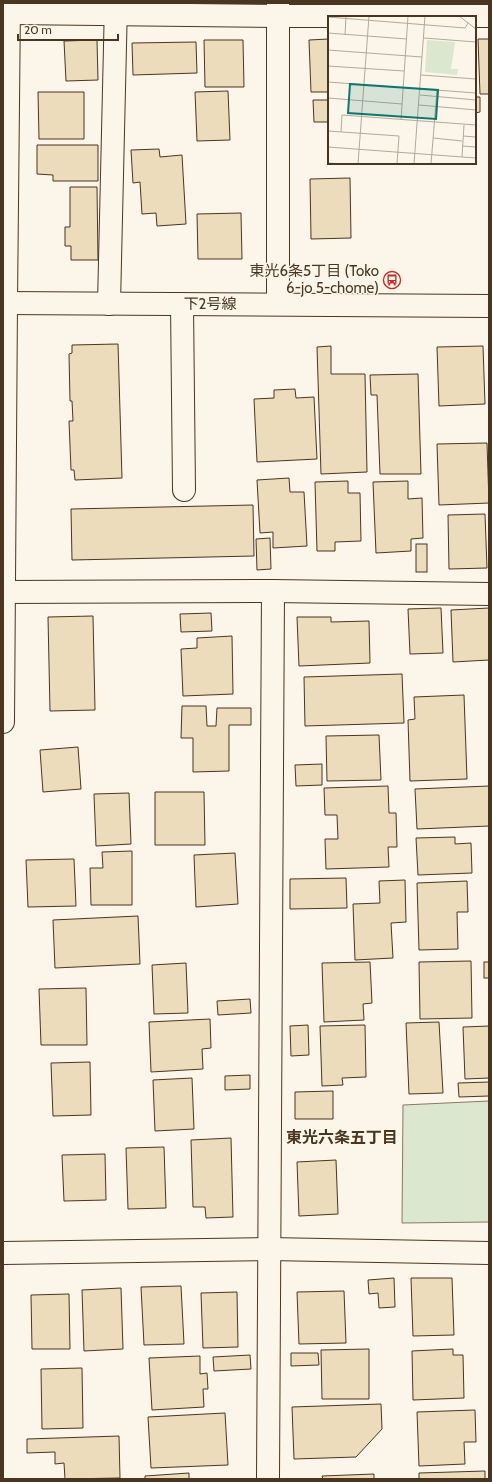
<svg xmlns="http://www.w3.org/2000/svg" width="492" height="1482" font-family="Cabin,'Noto Sans JP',sans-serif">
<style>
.green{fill:#dce7d0;stroke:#887966}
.building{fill:#ecdcbc;stroke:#4a3520}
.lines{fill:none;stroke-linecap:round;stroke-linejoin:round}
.minor-casing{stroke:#4a3520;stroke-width:24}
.minor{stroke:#fbf6e9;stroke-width:22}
.labels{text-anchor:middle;stroke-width:3;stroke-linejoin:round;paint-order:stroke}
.poi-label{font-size:15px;fill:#4a3520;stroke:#fbf6e9;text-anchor:end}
.street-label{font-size:15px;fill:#4a3520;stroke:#fbf6e9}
.neighbourhood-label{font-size:16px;font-weight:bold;fill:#4a3520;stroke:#fbf6e9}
.inset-road{fill:none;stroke:#b4a999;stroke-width:1}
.view{fill:#0f766e;fill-opacity:0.15;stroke:#0f766e;stroke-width:2}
.inset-edge{fill:none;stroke:#4a3520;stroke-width:2}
</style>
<rect width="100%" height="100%" fill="#fbf6e9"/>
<!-- green -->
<polygon class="green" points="489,1101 489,1222 402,1223 403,1105"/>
<!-- building -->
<g class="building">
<polygon points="329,39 329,92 311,92 309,40"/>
<polygon points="478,39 489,39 489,94 480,94"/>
<polygon points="97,40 98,80 66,81 64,41"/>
<polygon points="204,40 243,40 244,87 205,87"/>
<polygon points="196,42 197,73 133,75 132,43"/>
<polygon points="228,91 230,140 197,141 195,92"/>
<polygon points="38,92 84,92 84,139 39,139"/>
<polygon points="475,97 480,97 480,112 475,113"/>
<polygon points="313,100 329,100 329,122 314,122"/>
<polygon points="37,145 98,145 98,181 53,181 53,175 37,174"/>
<polygon points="159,149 160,157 182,155 186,224 157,226 156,213 142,214 140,182 133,183 131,150"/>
<polygon points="350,178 351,238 311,239 310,179"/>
<polygon points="70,187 97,187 98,260 71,260 71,246 65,246 65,227 70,227"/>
<polygon points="241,213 242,259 198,259 197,214"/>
<polygon points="118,344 122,478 75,480 74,470 71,470 69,421 73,421 72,401 70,401 69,354 72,353 72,345"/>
<polygon points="331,346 331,374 365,374 367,472 321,474 317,347"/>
<polygon points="483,346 485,404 439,406 437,347"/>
<polygon points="418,374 421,474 380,474 377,395 371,395 370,375"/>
<polygon points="295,389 296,398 314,397 317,459 257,462 254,399 274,398 274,390"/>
<polygon points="487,443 489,503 439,505 437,444"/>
<polygon points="289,478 290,492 304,492 307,546 273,548 273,532 260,533 257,480"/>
<polygon points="348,481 348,493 360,493 361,541 335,542 335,551 317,551 315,482"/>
<polygon points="408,481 408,499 422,498 423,538 411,539 411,551 376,553 373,482"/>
<polygon points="253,505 254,556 72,560 71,509"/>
<polygon points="485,514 487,568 449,569 448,515"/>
<polygon points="270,538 271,569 257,570 256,539"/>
<rect x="416" y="544" width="11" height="28"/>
<polygon points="441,608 443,653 410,654 408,609"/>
<polygon points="489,608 489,660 453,662 451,610"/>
<polygon points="211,613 212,631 181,632 180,614"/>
<polygon points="93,616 95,710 50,711 48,617"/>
<polygon points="297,617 331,617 331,622 369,621 370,663 299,666"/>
<polygon points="232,636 233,694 183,696 181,649 197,648 197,638"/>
<polygon points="402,674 404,723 305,726 304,677"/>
<polygon points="464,695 467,779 410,781 408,720 415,719 414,697"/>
<polygon points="182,706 206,706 207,726 216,726 217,708 251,708 251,725 229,725 229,771 193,772 193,738 181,738"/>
<polygon points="379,735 381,780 327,781 326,736"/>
<polygon points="78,747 81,789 43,792 40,750"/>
<polygon points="322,764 322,785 296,786 295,765"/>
<polygon points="388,786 389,813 396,813 397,847 388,847 389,867 326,869 325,839 338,839 337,815 325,815 324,788"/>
<polygon points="489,786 489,826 417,829 415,789"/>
<polygon points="155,792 204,792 205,845 155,845"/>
<polygon points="129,793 131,844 96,846 94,794"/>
<polygon points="455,837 455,844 471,843 472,873 418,875 416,838"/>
<polygon points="132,851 132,905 91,905 90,868 103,868 102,852"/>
<polygon points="235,853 238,904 196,907 194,855"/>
<polygon points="74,859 76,906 28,907 26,860"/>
<polygon points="346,878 347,908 290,909 290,879"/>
<polygon points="405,880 406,922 391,923 393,958 355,960 353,904 380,903 379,881"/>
<polygon points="467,881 468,912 457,912 458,949 419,950 417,883"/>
<polygon points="138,916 140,964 55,968 53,920"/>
<polygon points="471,961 472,1018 420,1019 419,962"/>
<polygon points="370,962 372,1003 363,1004 364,1020 324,1022 322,963"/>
<rect x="484" y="962" width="5" height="16"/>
<polygon points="186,963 188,1013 154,1014 152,965"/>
<polygon points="86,988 87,1045 41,1045 39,989"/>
<polygon points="250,999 251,1013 218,1015 217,1001"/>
<polygon points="210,1019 211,1048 202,1049 203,1069 151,1072 149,1022"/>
<polygon points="439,1022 443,1093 409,1094 406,1023"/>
<polygon points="308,1025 309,1055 291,1056 290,1026"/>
<polygon points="365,1025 366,1077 342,1078 343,1085 322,1086 320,1026"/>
<polygon points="489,1026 489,1078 465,1079 463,1027"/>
<polygon points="90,1062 91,1115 53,1116 51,1063"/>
<polygon points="250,1075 250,1089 225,1090 225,1076"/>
<polygon points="192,1078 194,1129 155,1131 153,1080"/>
<polygon points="489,1082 489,1096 459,1097 458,1083"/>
<polygon points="333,1091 333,1119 295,1119 295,1092"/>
<polygon points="231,1138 233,1217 206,1218 205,1207 193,1207 191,1140"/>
<polygon points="164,1147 166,1208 128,1209 126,1148"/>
<polygon points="105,1154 106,1200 64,1201 62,1155"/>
<polygon points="336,1160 338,1214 299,1216 297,1162"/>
<polygon points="394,1278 395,1307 379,1308 378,1293 369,1294 368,1280"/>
<polygon points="411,1278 452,1278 454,1335 413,1336"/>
<polygon points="181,1286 184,1344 144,1345 141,1287"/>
<polygon points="121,1288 123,1349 84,1351 82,1290"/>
<polygon points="344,1291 346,1343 299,1344 297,1292"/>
<polygon points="237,1292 238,1347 203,1348 201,1293"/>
<polygon points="69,1294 70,1349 32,1349 31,1295"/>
<polygon points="369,1349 369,1399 322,1399 321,1350"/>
<polygon points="453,1349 453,1355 463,1355 464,1398 413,1400 412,1351"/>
<polygon points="291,1353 318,1353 319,1365 291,1366"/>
<polygon points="250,1355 251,1369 214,1371 213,1357"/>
<polygon points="200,1356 200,1374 207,1373 208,1389 203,1389 204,1407 152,1410 149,1358"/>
<polygon points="82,1368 83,1428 42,1429 41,1369"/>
<polygon points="381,1404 382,1429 356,1457 294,1459 292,1407"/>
<polygon points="475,1410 476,1442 464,1442 465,1464 419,1466 417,1412"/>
<polygon points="225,1413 228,1465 151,1468 148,1417"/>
<polygon points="119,1436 120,1478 65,1479 64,1463 55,1464 55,1452 27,1453 27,1439"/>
<polygon points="485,1471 485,1479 419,1479 419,1473"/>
<polygon points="189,1473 189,1479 145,1479 145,1476"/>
<polygon points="374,1474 374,1479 323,1479 322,1476"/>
</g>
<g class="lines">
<!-- minor casing -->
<g class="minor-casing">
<g id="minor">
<polyline points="278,3 278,304"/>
<polyline points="9,13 278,16 489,16"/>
<polyline points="3,303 489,306"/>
<polyline points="109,304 116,3"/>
<polyline points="182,304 184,490"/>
<polyline points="3,592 273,591 489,594"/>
<polyline points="3,722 6,303 9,3"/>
<polyline points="3,1253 268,1249 489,1253"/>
<polyline points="268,1479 273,591"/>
</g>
</g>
<!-- minor -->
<use href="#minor" class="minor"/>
</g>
<!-- icons -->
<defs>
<g id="bus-ring" transform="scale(0.9)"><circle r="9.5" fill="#fbf6e9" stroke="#c62828" stroke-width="1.5"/><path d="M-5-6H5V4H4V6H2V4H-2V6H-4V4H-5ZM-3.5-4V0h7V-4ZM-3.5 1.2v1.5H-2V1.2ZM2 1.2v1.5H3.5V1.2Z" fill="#c62828"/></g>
</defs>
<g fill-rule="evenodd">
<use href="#bus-ring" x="392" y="280"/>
</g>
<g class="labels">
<!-- poi labels -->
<g class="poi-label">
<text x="379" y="276">東光6条5丁目 (Toko<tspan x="379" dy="17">6-jo 5-chome)</tspan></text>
</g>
<!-- street labels -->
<g class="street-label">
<text x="210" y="309">下2号線</text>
</g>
<!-- neighbourhood labels -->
<g class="neighbourhood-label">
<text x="342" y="1143">東光六条五丁目</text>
</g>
</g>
<!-- overview -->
<g transform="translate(328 16)">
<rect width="148" height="148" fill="#fbf6e9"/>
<path d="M 99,24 L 127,26 L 123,53 L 130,53 L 129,59 L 97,56 Z" fill="#dce7d0"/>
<path class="inset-road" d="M 131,0 L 148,13M 0,1 L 137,12 L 140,7M 0,17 L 79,23M 17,19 L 18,0M 96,22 L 148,26M 0,34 L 94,41M 0,50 L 76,55M 93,59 L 148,63M 0,66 L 148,77M 92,79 L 148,84M 0,82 L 74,88M 91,89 L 148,94M 73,104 L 80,0M 0,115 L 71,120 L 69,148M 13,116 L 14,99 L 148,109M 135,120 L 148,121M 105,122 L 134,125M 134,130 L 148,131M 0,131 L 148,142M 134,141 L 136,109M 0,147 L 14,148M 30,148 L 41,0M 86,148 L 97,0M 103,148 L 109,74"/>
<path class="view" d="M 22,68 L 110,74 L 108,103 L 20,97 Z"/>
<rect width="148" height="148" class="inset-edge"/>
</g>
<!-- border -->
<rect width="492" height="1482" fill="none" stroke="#4a3520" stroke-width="8"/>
<!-- scale -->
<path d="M18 34v6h100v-6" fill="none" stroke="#4a3520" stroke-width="2"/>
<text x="24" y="34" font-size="12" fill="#4a3520" stroke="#fbf6e9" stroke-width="3" paint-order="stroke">20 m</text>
</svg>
